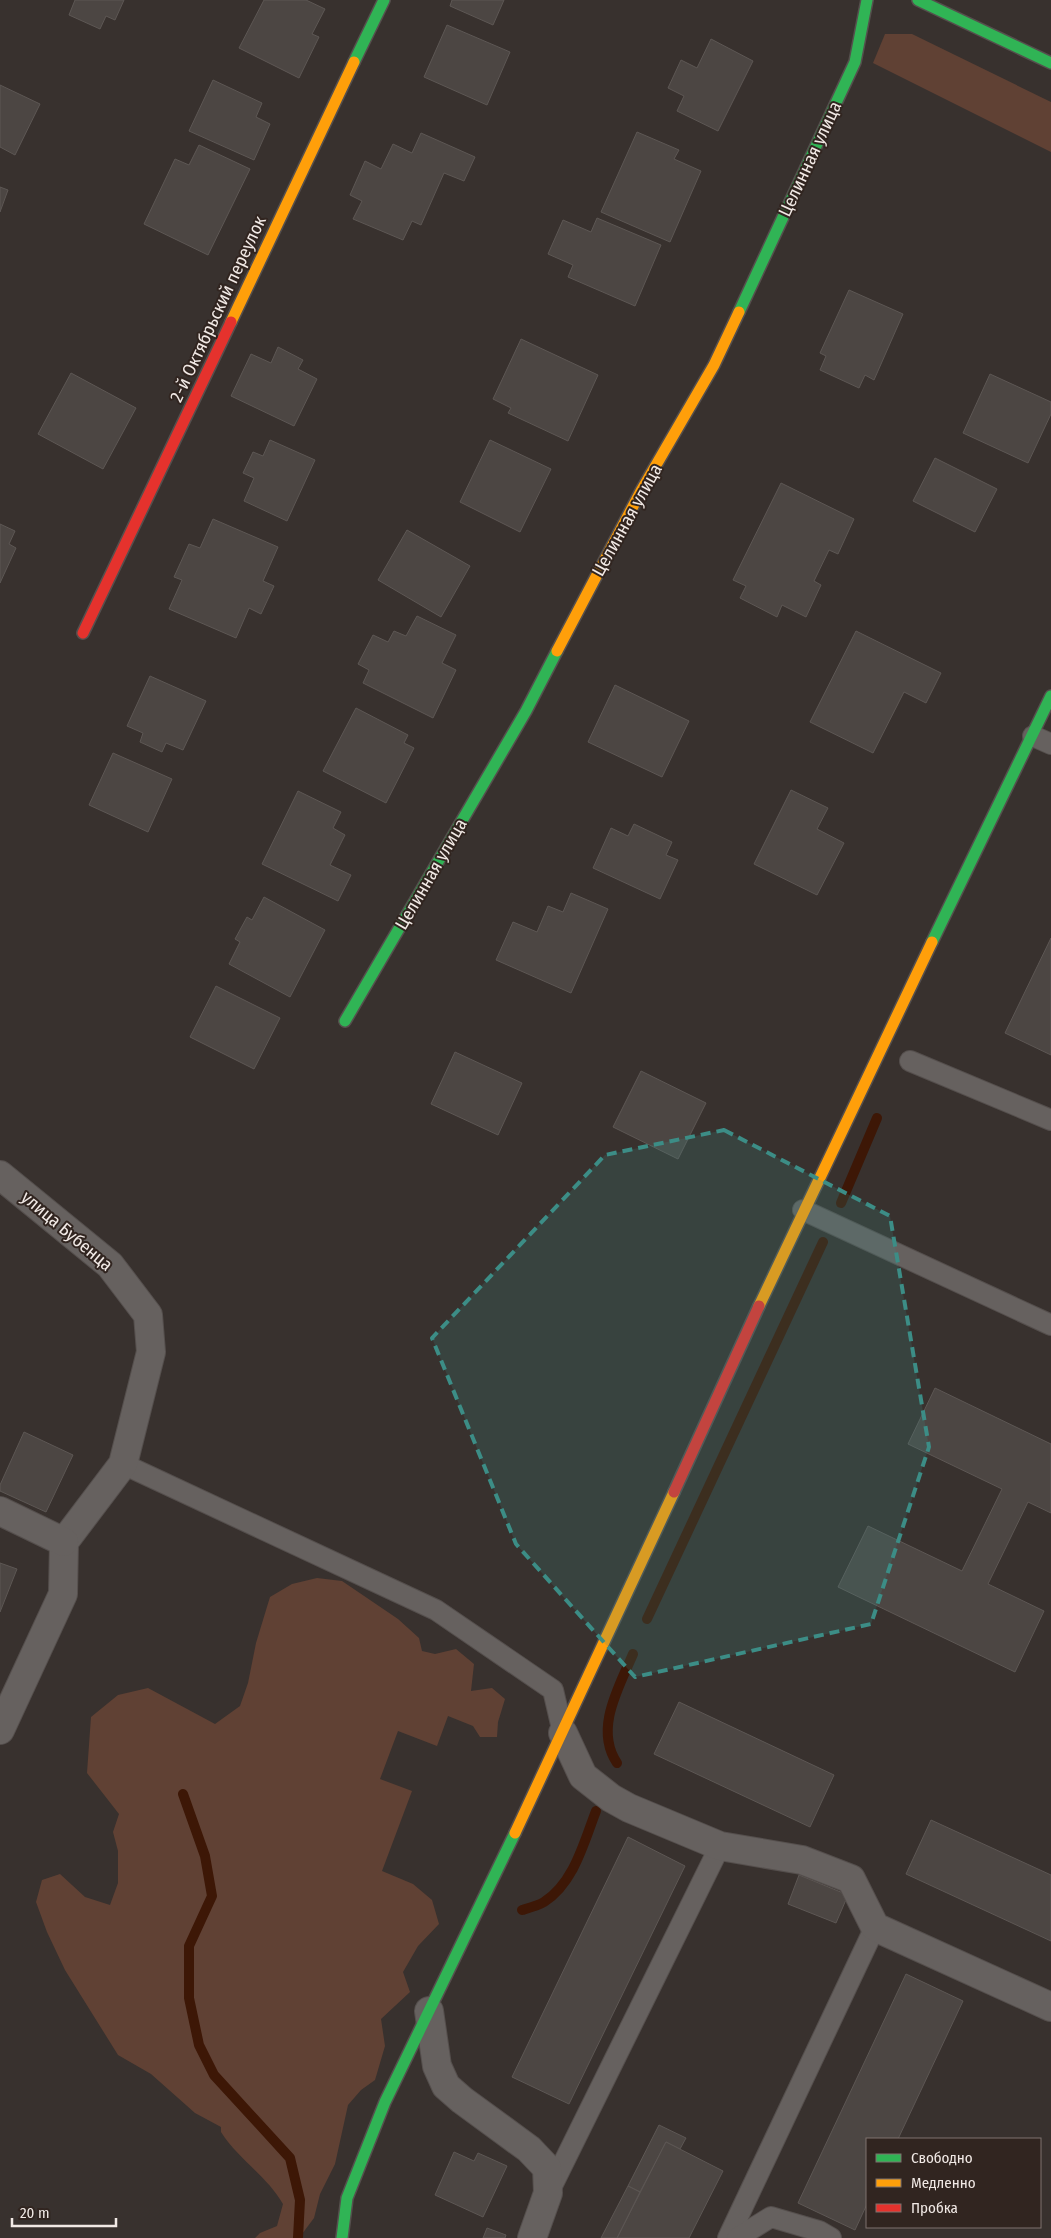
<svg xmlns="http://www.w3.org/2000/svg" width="1051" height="2238" font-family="'Fira Sans Condensed',sans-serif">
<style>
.green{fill:#604134}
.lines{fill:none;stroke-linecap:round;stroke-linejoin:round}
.stream{stroke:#3d1706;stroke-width:10}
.building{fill:#4c4643;stroke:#5d5754}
.lane-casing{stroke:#554f4d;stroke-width:22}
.street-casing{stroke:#554f4d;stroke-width:30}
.fast-casing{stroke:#554f4d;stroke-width:14}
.slow-casing{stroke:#554f4d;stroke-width:14}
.jam-casing{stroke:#554f4d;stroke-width:14}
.lane{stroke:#66615f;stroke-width:20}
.street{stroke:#66615f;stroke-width:28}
.fast{stroke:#30b455;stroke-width:11}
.slow{stroke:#ff9f0a;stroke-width:11}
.jam{stroke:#e5322d;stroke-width:11}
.marked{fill:#3c8d86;fill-opacity:0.2;stroke:#3c8d86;stroke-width:4;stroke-dasharray:10 6;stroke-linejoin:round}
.labels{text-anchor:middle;stroke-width:4;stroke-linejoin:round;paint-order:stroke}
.street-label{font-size:18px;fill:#f1e9e5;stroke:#312520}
</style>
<rect width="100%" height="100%" fill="#38312e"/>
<!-- green -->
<g class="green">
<polygon points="885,34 912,34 1051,102 1051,152 873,63"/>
<path d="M 317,1578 L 342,1581 L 398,1619 L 419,1638 L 422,1651 L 435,1654 L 456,1649 L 474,1664 L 471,1691 L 492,1688 L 505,1699 L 498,1722 L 497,1737 L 480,1737 L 473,1726 L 448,1716 L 437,1746 L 398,1731 L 380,1779 L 412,1791 L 382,1871 L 413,1884 L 432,1900 L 439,1924 L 418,1946 L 403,1972 L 410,1992 L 381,2019 L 385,2046 L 375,2080 L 361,2090 L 348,2105 L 335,2164 L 320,2194 L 314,2218 L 299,2238 L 255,2238 L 260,2233 L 277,2226 L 283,2204 C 267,2176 238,2159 221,2132 L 221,2127 L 195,2113 L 151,2074 L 118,2055 L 65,1970 L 47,1932 L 36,1902 L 42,1880 L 60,1874 L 85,1897 L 110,1905 L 118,1883 L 118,1851 L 113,1832 L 119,1814 L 87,1773 L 91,1717 L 118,1695 L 148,1688 L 215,1724 L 240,1706 L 248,1683 L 256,1643 L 270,1597 L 292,1584 Z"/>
</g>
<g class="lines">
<!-- stream -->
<g class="stream">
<polyline points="841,1203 877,1118"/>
<polyline points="647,1619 823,1242"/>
<path d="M 617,1763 C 594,1729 619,1687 633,1654"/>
<polyline points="183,1794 205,1856 212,1896 189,1946 189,1998 199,2045 214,2075 290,2158 300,2200 298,2238"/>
<path d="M 522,1910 C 529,1908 537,1906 544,1902 C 574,1883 584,1842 596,1811"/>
</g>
</g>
<!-- building -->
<g class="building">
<polygon points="75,0 124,0 115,20 106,16 100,29 69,15"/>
<polygon points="264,0 306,0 325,9 312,34 319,37 299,78 239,48"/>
<polygon points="452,0 504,0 493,25 450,6"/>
<polygon points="447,25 510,52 487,105 424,77"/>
<polygon points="711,39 753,61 718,131 677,111 684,96 668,88 681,60 697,68"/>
<polygon points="213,80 262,103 256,117 270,124 254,160 189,131"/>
<polygon points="0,85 40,104 15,155 0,147"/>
<polygon points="637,132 679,150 674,159 701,171 670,242 601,212"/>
<polygon points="421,133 475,157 464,181 444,173 421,225 412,221 403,240 353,219 362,201 350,195 365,161 381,169 393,144 412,153"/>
<polygon points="199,145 250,169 208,255 144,224 175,159 189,165"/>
<polygon points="0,187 8,190 0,212"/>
<polygon points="597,218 661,245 635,306 568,277 573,265 548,254 563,220 591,232"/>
<polygon points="849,290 903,314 874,380 865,375 859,388 820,370 826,356 820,353"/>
<polygon points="521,339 598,375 568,441 508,413 511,408 493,399"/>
<polygon points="278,347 303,360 298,369 317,379 294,426 231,396 251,354 271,363"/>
<polygon points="71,373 136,408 103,469 38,434"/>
<polygon points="990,374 1051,402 1051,414 1028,463 963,433"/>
<polygon points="270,440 315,460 287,521 244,501 254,478 243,473 253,452 263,456"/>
<polygon points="490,440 551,469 520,532 460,502"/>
<polygon points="935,458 997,489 975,532 913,501"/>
<polygon points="781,483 854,519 838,554 829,550 814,581 821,585 806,617 782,605 777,617 740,598 746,586 733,580"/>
<polygon points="213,519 278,547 263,581 274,586 261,614 249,608 236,638 169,609 182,580 174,577 189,544 200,548"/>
<polygon points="0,524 15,531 9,544 16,548 0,583"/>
<polygon points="407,530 470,566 441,617 378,580"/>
<polygon points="417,616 456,635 442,663 456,670 433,718 363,683 369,670 358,664 373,635 388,642 394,631 406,636"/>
<polygon points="856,631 941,673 926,703 904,692 873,753 810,722"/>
<polygon points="150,676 206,701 183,750 166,743 162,752 140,742 143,733 127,726"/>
<polygon points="615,685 689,721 662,777 588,742"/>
<polygon points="356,708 408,735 404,743 414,748 386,803 323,771"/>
<polygon points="113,753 172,779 148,832 89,805"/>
<polygon points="791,790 828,808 817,829 844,843 817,895 754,864"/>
<polygon points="298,791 341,812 333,828 345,835 330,865 351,875 338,901 262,864"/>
<polygon points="634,824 672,842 666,855 678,860 660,899 593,868 611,828 628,836"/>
<polygon points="571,893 608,909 571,993 496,960 513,922 537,932 548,906 563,912"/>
<polygon points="264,897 325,930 290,997 229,964 240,942 235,939 247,917 252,920"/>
<polygon points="1051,938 1051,1055 1005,1033"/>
<polygon points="216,986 280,1018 254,1069 190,1037"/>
<polygon points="455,1052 522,1083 498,1135 431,1104"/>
<polygon points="641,1071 706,1103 678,1159 613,1127"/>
<polygon points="935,1388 1051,1444 1051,1513 1028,1502 988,1584 1044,1611 1015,1672 838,1587 868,1526 962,1571 1002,1489 908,1444"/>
<polygon points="24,1432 73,1455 46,1512 0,1491 0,1485"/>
<polygon points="0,1563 17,1569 0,1612"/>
<polygon points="679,1702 834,1775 810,1827 654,1754"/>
<polygon points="931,1820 1051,1875 1051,1941 906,1874"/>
<polygon points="628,1837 685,1866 569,2104 512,2077"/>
<polygon points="799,1875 848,1895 836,1923 788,1904"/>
<polygon points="906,1974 963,2001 898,2139 867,2139 867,2204 855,2230 798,2203"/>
<polygon points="659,2125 686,2138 680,2149 666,2142 640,2192 628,2186"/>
<polygon points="666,2142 723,2171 689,2238 617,2238"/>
<polygon points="454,2152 474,2161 478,2153 507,2166 483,2217 435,2195"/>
<polygon points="628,2186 640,2192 617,2238 601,2238"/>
<polygon points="487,2228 506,2235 505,2238 483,2238"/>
</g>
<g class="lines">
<!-- lane casing -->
<g class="lane-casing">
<g id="lane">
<polyline points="1033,736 1051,744"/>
<polyline points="910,1061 1051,1120"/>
<polyline points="803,1210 1051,1325"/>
<polyline points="123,1464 436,1610 553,1690 563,1733"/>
<polyline points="549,2192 720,1846"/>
<polyline points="728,2238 875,1927"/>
<polyline points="737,2238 771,2217 819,2231 831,2238"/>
</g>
</g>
<!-- street casing -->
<g class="street-casing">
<g id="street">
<polyline points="0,1175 110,1265 148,1315 151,1352 123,1464 64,1542 63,1594 0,1730"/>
<polyline points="0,1511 64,1542"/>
<polyline points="563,1733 583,1776 611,1798 629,1808 720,1846 802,1860 851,1879 875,1927 1051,2007"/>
<polyline points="429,2011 437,2066 446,2086 462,2100 529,2149 547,2168 548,2193 532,2238"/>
</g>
</g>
<!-- fast casing -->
<g class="fast-casing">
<g id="fast">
<polyline points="918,0 1051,63"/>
<polyline points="354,62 384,0"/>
<polyline points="739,312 855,62 867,0"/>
<polyline points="932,942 1051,696"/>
<polyline points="345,1021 526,711 557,651"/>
<polyline points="342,2238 347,2198 385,2102 515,1833"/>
</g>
</g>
<!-- slow casing -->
<g class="slow-casing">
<g id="slow">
<polyline points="231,322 354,62"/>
<polyline points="557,651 641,491 714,365 739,312"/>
<polyline points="759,1306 932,942"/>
<polyline points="515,1833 674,1492"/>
</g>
</g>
<!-- jam casing -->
<g class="jam-casing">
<g id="jam">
<polyline points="83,633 231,322"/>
<polyline points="674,1492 759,1306"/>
</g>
</g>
<!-- lane -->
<use href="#lane" class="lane"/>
<!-- street -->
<use href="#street" class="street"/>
<!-- fast -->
<use href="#fast" class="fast"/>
<!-- slow -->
<use href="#slow" class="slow"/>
<!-- jam -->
<use href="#jam" class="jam"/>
</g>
<!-- marked area -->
<path class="marked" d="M 724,1130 L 890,1216 L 929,1447 L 871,1624 L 635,1677 L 516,1544 L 432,1338 L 605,1155 Z"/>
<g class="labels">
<!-- street labels -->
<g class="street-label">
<text transform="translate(810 159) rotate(-65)" y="6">Целинная улица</text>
<text transform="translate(218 309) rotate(-65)" y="6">2-й Октябрьский переулок</text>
<text transform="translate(627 520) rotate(-61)" y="6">Целинная улица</text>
<text transform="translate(431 874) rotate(-60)" y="6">Целинная улица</text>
<text transform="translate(67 1231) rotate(40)" y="6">улица Бубенца</text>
</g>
</g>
<!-- legend -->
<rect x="866" y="2138" width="175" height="90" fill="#312520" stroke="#7e736f"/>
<rect x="876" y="2154" width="25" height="8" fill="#30b455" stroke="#7e736f"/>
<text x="911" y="2163" font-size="15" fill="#f1e9e5">Свободно</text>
<rect x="876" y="2179" width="25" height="8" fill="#ff9f0a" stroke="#7e736f"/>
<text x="911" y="2188" font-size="15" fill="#f1e9e5">Медленно</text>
<rect x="876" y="2204" width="25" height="8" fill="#e5322d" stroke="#7e736f"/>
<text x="911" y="2213" font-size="15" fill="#f1e9e5">Пробка</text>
<!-- scale -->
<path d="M12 2218v8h104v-8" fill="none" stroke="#f1e9e5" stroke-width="2.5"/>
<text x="20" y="2218" font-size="15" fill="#f1e9e5" stroke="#312520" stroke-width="4" paint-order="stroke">20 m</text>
</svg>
